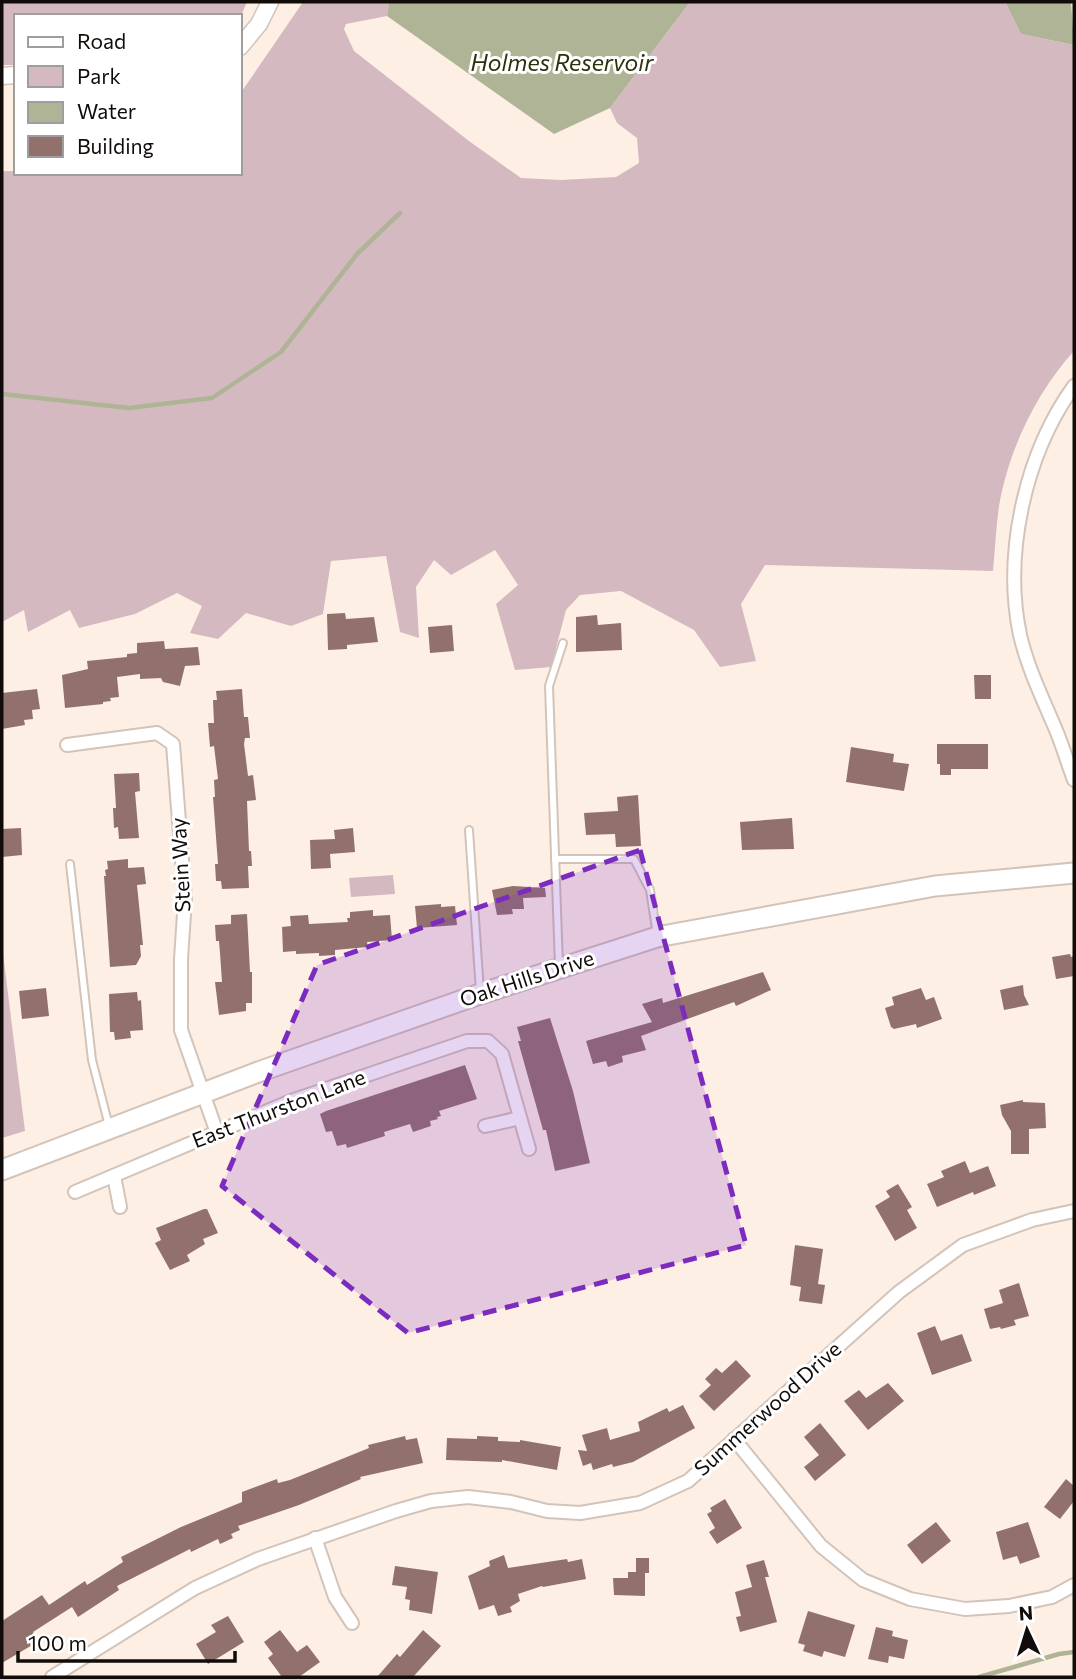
<svg xmlns="http://www.w3.org/2000/svg" width="1076" height="1679" font-family="Commissioner,sans-serif">
<style>
.green{fill:#d4b9c1}
.water{fill:#b0b496}
.lines{fill:none;stroke-linecap:round;stroke-linejoin:round}
.stream{stroke:#b0b496;stroke-width:4.5}
.building{fill:#92716d}
.service-casing{stroke:#d3c4ba;stroke-width:10}
.minor-casing{stroke:#d3c4ba;stroke-width:16}
.tertiary-casing{stroke:#d3c4ba;stroke-width:19}
.secondary-casing{stroke:#d3c4ba;stroke-width:23}
.service{stroke:#fff;stroke-width:6}
.minor{stroke:#fff;stroke-width:12}
.tertiary{stroke:#fff;stroke-width:16}
.secondary{stroke:#fff;stroke-width:19}
.marked{fill:#7b2cbf;fill-opacity:0.2;stroke:#7b2cbf;stroke-width:5;stroke-dasharray:14 9;stroke-linejoin:round}
.labels{text-anchor:middle;stroke-width:6;stroke-linejoin:round;paint-order:stroke}
.street-label{font-size:21px;fill:#110c09;stroke:#fff}
.water-label{font-size:23px;font-style:italic;fill:#2e3009;stroke:#fff}
</style>
<rect width="100%" height="100%" fill="#feefe5"/>
<!-- green -->
<g class="green">
<polygon points="2,2 247,2 240,18 240,16 16,16 16,65 2,65"/>
<path d="M 303,2 L 389,2 L 387,16 L 346,24 L 344,29 L 354,51 L 469,141 L 521,178 L 561,180 L 616,177 L 639,163 L 637,138 L 617,123 L 610,108 L 690,2 L 1005,2 L 1021,34 L 1074,45 L 1074,351 C 1036,393 1009,449 999,506 C 996,527 995,550 993,571 L 765,565 L 741,604 L 756,661 L 720,667 L 694,630 L 621,591 L 580,595 L 566,610 L 551,667 L 515,670 L 496,604 L 518,585 L 495,550 L 451,575 L 434,560 L 416,587 L 419,638 L 400,632 L 386,556 L 331,561 L 323,614 L 291,626 L 246,613 L 218,639 L 190,633 L 202,606 L 177,593 L 135,614 L 79,628 L 70,610 L 28,632 L 24,610 L 2,622 L 2,171 L 240,173 L 240,94 Z"/>
<polygon points="393,875 395,894 351,897 349,878"/>
<polygon points="3,953 25,1131 2,1138 2,954"/>
</g>
<!-- water -->
<g class="water">
<polygon points="389,2 690,2 610,108 554,134 387,16"/>
<polygon points="1005,2 1071,2 1074,45 1021,34"/>
</g>
<g class="lines">
<!-- stream -->
<g class="stream">
<polyline points="2,394 129,408 212,398 281,352 357,254 400,213"/>
<polyline points="979,1677 1059,1654 1074,1652"/>
</g>
</g>
<!-- building -->
<g class="building">
<polygon points="345,613 346,619 374,617 378,642 347,645 347,649 328,650 327,614"/>
<polygon points="597,615 598,625 621,623 622,650 576,652 576,617"/>
<polygon points="452,625 454,651 430,653 428,627"/>
<polygon points="164,641 165,649 198,647 200,665 185,666 180,686 163,682 161,678 140,679 140,674 117,677 119,697 110,698 111,701 103,702 103,704 65,708 62,675 88,669 87,661 127,657 127,654 137,653 137,643"/>
<polygon points="974,675 991,675 991,699 975,699"/>
<polygon points="37,689 40,709 32,710 33,719 24,720 25,725 2,729 2,693"/>
<polygon points="242,689 244,717 248,717 250,738 245,738 244,744 248,776 253,775 256,800 247,801 249,851 251,851 252,866 248,866 249,888 222,889 221,881 216,881 215,864 218,864 213,797 215,797 214,780 218,779 214,746 210,747 208,723 214,723 213,700 217,700 216,691"/>
<polygon points="937,744 988,744 988,769 951,769 951,775 940,775 940,764 937,764"/>
<polygon points="851,747 894,754 893,762 909,764 904,791 846,782"/>
<polygon points="139,773 140,791 135,792 139,838 119,839 118,827 114,828 113,808 116,808 114,774"/>
<polygon points="638,795 641,846 616,847 615,834 586,835 584,813 618,811 617,797"/>
<polygon points="792,818 794,849 742,850 740,822"/>
<polygon points="21,828 22,855 2,857 2,829"/>
<polygon points="353,828 355,852 330,854 331,868 311,869 310,840 335,839 334,830"/>
<polygon points="128,859 128,868 144,867 146,884 137,885 143,945 140,945 141,956 136,965 110,967 104,876 106,876 105,870 108,869 107,861"/>
<polygon points="513,886 545,888 546,897 523,898 524,909 512,909 513,914 497,915 492,890"/>
<polygon points="441,904 441,907 455,906 457,925 417,928 415,906"/>
<polygon points="373,910 373,916 390,915 392,940 367,942 368,947 335,950 335,955 319,956 319,953 296,954 296,951 283,952 282,927 291,926 290,916 308,915 309,924 348,922 347,918 350,918 350,912"/>
<polygon points="247,914 250,972 252,972 252,1003 246,1003 246,1011 219,1015 215,982 222,982 220,953 219,941 216,941 215,925 231,924 231,915"/>
<polygon points="1070,954 1071,957 1074,956 1074,976 1056,979 1052,957"/>
<polygon points="763,972 771,990 736,1006 734,1002 641,1036 646,1050 622,1056 623,1062 608,1067 606,1061 593,1064 586,1041 652,1022 642,1004 662,998 663,1003"/>
<polygon points="1023,985 1024,995 1029,1005 1004,1010 1000,990"/>
<polygon points="46,988 49,1016 22,1019 19,991"/>
<polygon points="921,988 926,1000 934,997 942,1019 917,1028 916,1024 894,1029 891,1027 885,1008 894,1005 892,997"/>
<polygon points="137,992 138,1001 141,1000 143,1030 130,1031 131,1038 115,1040 114,1032 110,1032 109,994"/>
<polygon points="550,1018 573,1091 590,1163 555,1171 546,1130 543,1130 518,1041 521,1041 517,1027"/>
<polygon points="465,1065 477,1099 439,1111 441,1116 437,1117 438,1119 430,1121 431,1126 413,1132 410,1124 384,1132 385,1136 347,1148 346,1144 337,1146 332,1131 326,1132 320,1114 326,1111"/>
<polygon points="1023,1100 1023,1102 1045,1103 1046,1128 1029,1129 1029,1154 1011,1154 1011,1131 1002,1115 1000,1105"/>
<polygon points="965,1161 970,1173 988,1166 996,1186 974,1195 973,1192 937,1207 927,1184 944,1177 941,1171"/>
<polygon points="898,1184 912,1207 907,1210 917,1228 895,1241 875,1206 890,1197 886,1191"/>
<polygon points="204,1209 207,1209 218,1233 203,1239 205,1244 187,1255 190,1261 170,1270 155,1243 161,1240 156,1228"/>
<polygon points="795,1245 823,1249 818,1284 825,1285 822,1304 799,1301 801,1287 790,1285"/>
<polygon points="1019,1283 1029,1316 1014,1320 1016,1325 1001,1329 1000,1327 990,1329 984,1309 1003,1303 999,1290"/>
<polygon points="935,1326 941,1341 962,1334 972,1361 932,1375 917,1333"/>
<polygon points="736,1360 751,1376 714,1411 699,1396 711,1385 705,1379 716,1368 722,1373"/>
<polygon points="888,1383 904,1401 868,1430 844,1401 859,1390 866,1398"/>
<polygon points="683,1405 695,1428 633,1462 613,1467 612,1464 593,1470 591,1463 583,1466 578,1450 587,1451 582,1435 607,1428 610,1440 640,1431 638,1422 667,1408 669,1412"/>
<polygon points="820,1423 846,1455 815,1481 804,1467 819,1455 804,1437"/>
<polygon points="405,1436 406,1440 417,1438 423,1463 360,1477 361,1479 299,1505 238,1526 240,1530 231,1534 233,1538 220,1544 218,1539 191,1552 190,1549 117,1586 119,1590 78,1617 72,1607 33,1632 39,1641 2,1663 2,1621 42,1595 49,1605 85,1581 87,1585 123,1562 121,1557 181,1527 242,1502 242,1492 277,1479 278,1483 290,1480 369,1448 368,1445"/>
<polygon points="477,1436 498,1437 498,1441 520,1442 520,1440 561,1447 557,1470 502,1460 502,1462 446,1460 447,1438 477,1439"/>
<polygon points="1066,1479 1074,1486 1074,1501 1060,1519 1044,1507"/>
<polygon points="725,1499 742,1528 717,1544 709,1532 715,1528 707,1514 712,1511 710,1508"/>
<polygon points="936,1522 951,1541 922,1564 907,1545"/>
<polygon points="1028,1522 1040,1557 1020,1564 1017,1556 1003,1560 996,1532"/>
<polygon points="504,1555 508,1568 567,1559 568,1562 582,1559 586,1579 543,1587 542,1586 518,1594 520,1601 510,1607 512,1612 498,1616 494,1605 479,1610 468,1576 490,1566 489,1561"/>
<polygon points="636,1558 649,1558 649,1573 645,1573 645,1596 614,1595 613,1578 628,1578 628,1572 636,1572"/>
<polygon points="764,1560 769,1577 765,1577 777,1622 740,1632 736,1617 741,1616 735,1592 752,1587 746,1565"/>
<polygon points="395,1566 438,1572 432,1614 409,1610 410,1600 405,1599 407,1587 392,1585"/>
<polygon points="808,1611 855,1625 845,1657 824,1651 822,1657 803,1651 805,1645 798,1643"/>
<polygon points="228,1616 244,1642 208,1664 196,1644 216,1632 211,1625"/>
<polygon points="876,1627 893,1631 892,1636 908,1640 904,1659 889,1656 888,1663 868,1659"/>
<polygon points="280,1630 297,1652 307,1645 320,1662 299,1677 282,1677 268,1658 273,1654 264,1642"/>
<polygon points="423,1630 441,1646 413,1677 377,1677 397,1654 400,1657"/>
</g>
<g class="lines">
<!-- service casing -->
<g class="service-casing">
<g id="service">
<polyline points="469,830 480,992"/>
<polyline points="555,859 634,859 650,890 657,935"/>
<polyline points="70,864 92,1060 109,1126"/>
<polyline points="559,966 549,686 563,643"/>
</g>
</g>
<!-- minor casing -->
<g class="minor-casing">
<g id="minor">
<path d="M 1074,386 C 1025,454 1003,554 1020,635 C 1028,669 1043,699 1056,730 C 1063,747 1068,764 1074,780"/>
<polyline points="67,745 157,733 173,744 185,899 181,959 181,1030 217,1133"/>
<polyline points="485,1126 520,1118"/>
<polyline points="114,1176 120,1207"/>
<polyline points="75,1192 291,1101 467,1041 488,1041 502,1054 529,1149"/>
<polyline points="734,1439 821,1546 863,1580 910,1599 965,1609 1009,1606 1052,1597 1074,1585"/>
<polyline points="315,1538 335,1597 352,1623"/>
<polyline points="52,1677 195,1588 258,1559 396,1511 431,1501 468,1497 511,1502 547,1511 580,1513 640,1503 688,1481 899,1292 963,1245 1032,1220 1074,1211"/>
</g>
</g>
<!-- tertiary casing -->
<g class="tertiary-casing">
<g id="tertiary">
<polyline points="240,47 259,24 270,2"/>
<polyline points="2,76 16,75"/>
</g>
</g>
<!-- secondary casing -->
<g class="secondary-casing">
<polyline id="secondary" points="2,1170 261,1071 480,994 657,937 935,886 1074,873"/>
</g>
<!-- service -->
<use href="#service" class="service"/>
<!-- minor -->
<use href="#minor" class="minor"/>
<!-- tertiary -->
<use href="#tertiary" class="tertiary"/>
<!-- secondary -->
<use href="#secondary" class="secondary"/>
</g>
<!-- marked area -->
<path class="marked" d="M 640,850 L 746,1245 L 408,1333 L 222,1186 L 317,965 Z"/>
<g class="labels">
<!-- street labels -->
<g class="street-label">
<text transform="translate(181 865) rotate(-93)" y="7">Stein Way</text>
<text transform="translate(527 979) rotate(-18)" y="7">Oak Hills Drive</text>
<text transform="translate(279 1109) rotate(-21)" y="7">East Thurston Lane</text>
<text transform="translate(768 1409) rotate(-42)" y="7">Summerwood Drive</text>
</g>
<!-- water labels -->
<g class="water-label">
<text x="562" y="71">Holmes Reservoir</text>
</g>
</g>
<!-- border -->
<rect width="1076" height="1679" fill="none" stroke="#110c09" stroke-width="7"/>
<!-- legend -->
<rect x="14" y="14" width="228" height="161" fill="#ffffff" stroke="#a09e9d" stroke-width="2"/>
<rect x="28" y="37" width="35" height="10" fill="#ffffff" stroke="#a09e9d" stroke-width="2"/>
<text x="77" y="49" font-size="21" fill="#110c09">Road</text>
<rect x="28" y="66" width="35" height="21" fill="#d4b9c1" stroke="#a09e9d" stroke-width="2"/>
<text x="77" y="84" font-size="21" fill="#110c09">Park</text>
<rect x="28" y="102" width="35" height="21" fill="#b0b496" stroke="#a09e9d" stroke-width="2"/>
<text x="77" y="119" font-size="21" fill="#110c09">Water</text>
<rect x="28" y="136" width="35" height="21" fill="#92716d" stroke="#a09e9d" stroke-width="2"/>
<text x="77" y="154" font-size="21" fill="#110c09">Building</text>
<!-- north arrow -->
<g transform="translate(1027 1630) rotate(356)" stroke="#ffffff" stroke-width="5" paint-order="stroke">
<path d="M0-5L12 26L0 18L-12 26Z" fill="#110c09"/>
<text y="-10" font-size="19" font-weight="bold" text-anchor="middle" fill="#110c09">N</text>
</g>
<!-- scale -->
<path d="M18 1651v10h217v-10" fill="none" stroke="#110c09" stroke-width="3.5"/>
<text x="28" y="1651" font-size="21" fill="#110c09" stroke="#ffffff" stroke-width="5" paint-order="stroke">100 m</text>
</svg>
